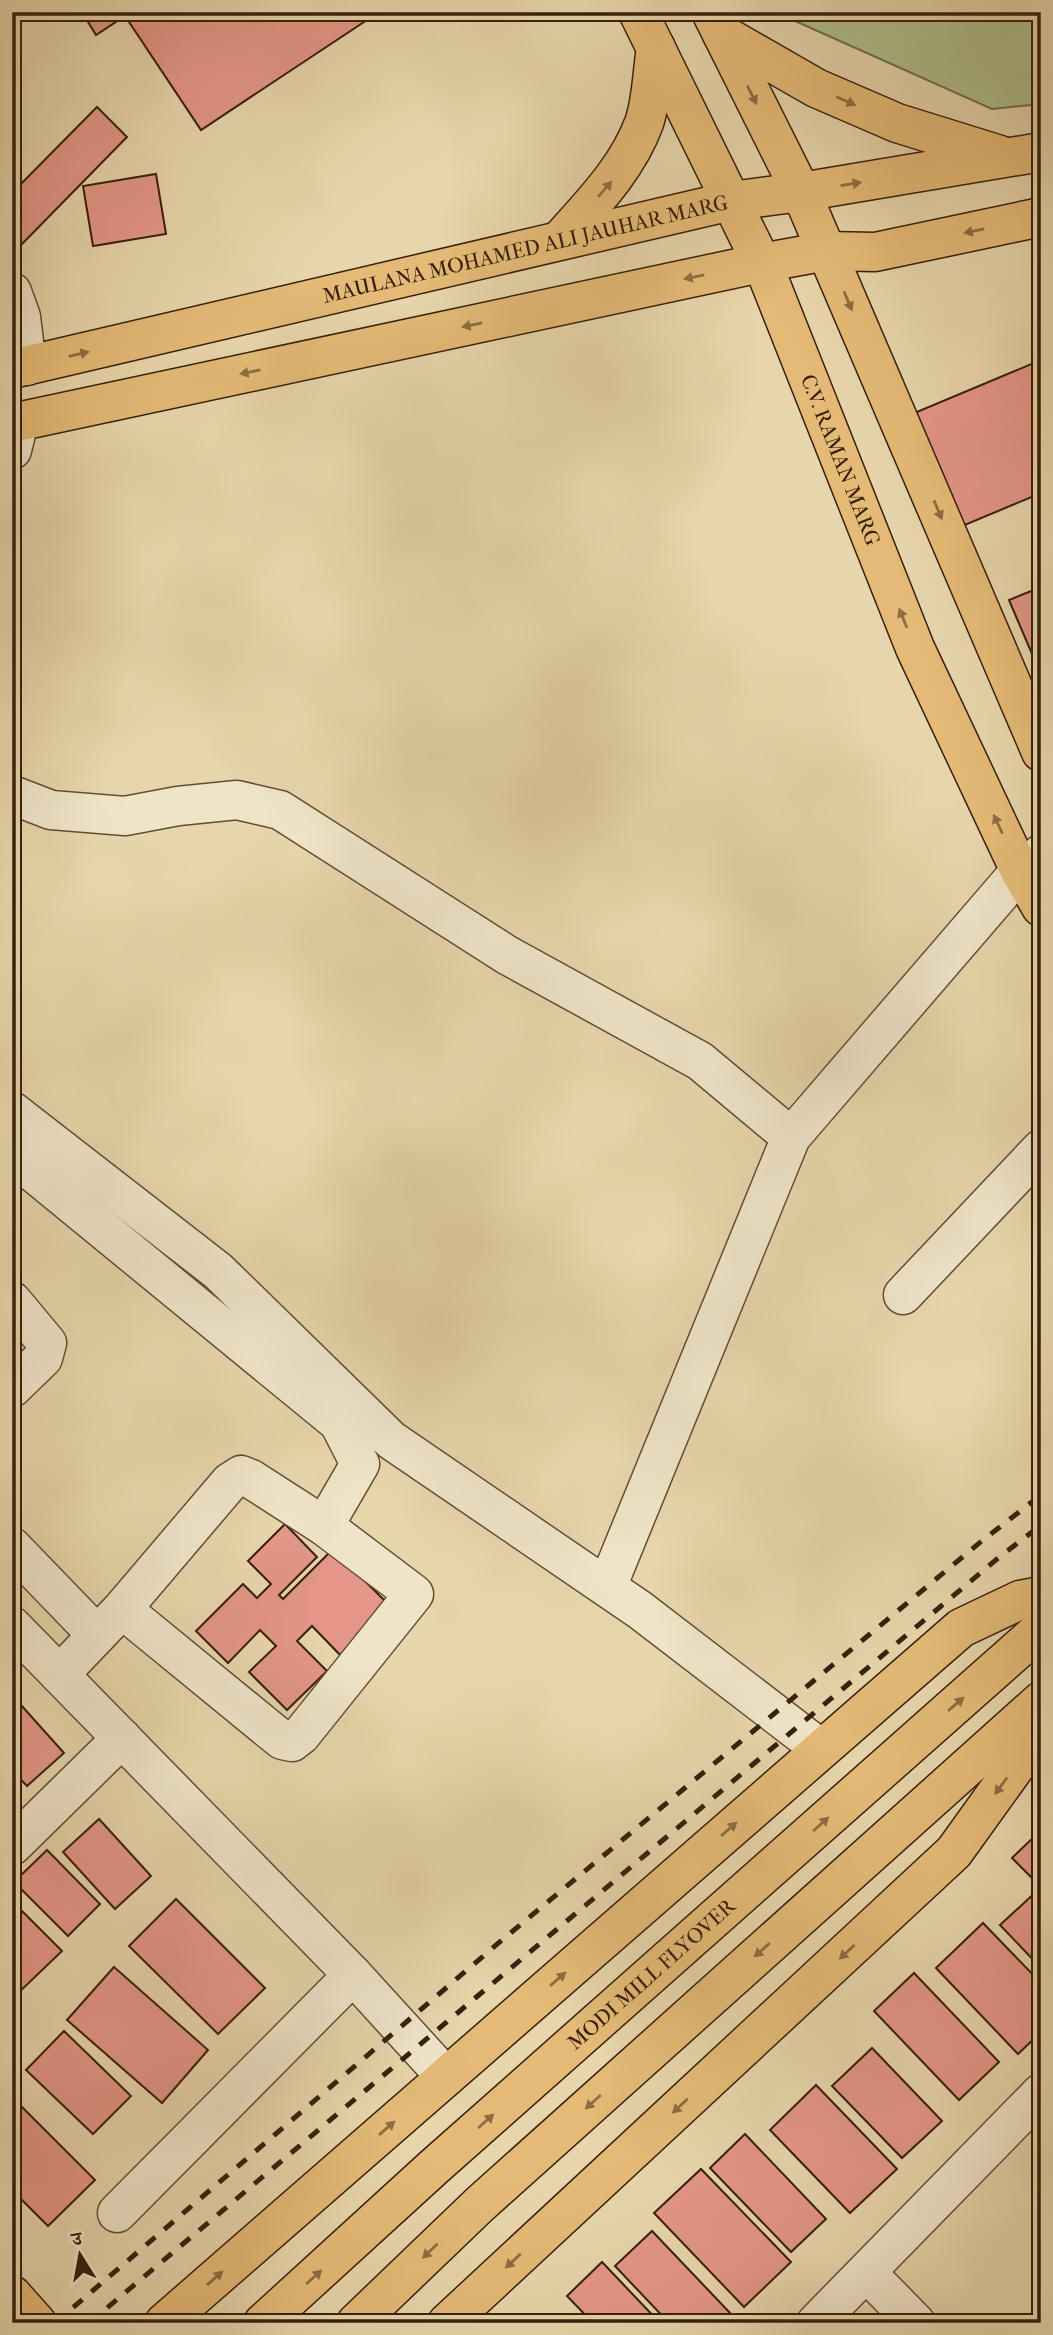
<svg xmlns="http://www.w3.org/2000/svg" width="1053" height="2335" font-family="'IM FELL French Canon','Noto Serif Devanagari',serif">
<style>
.green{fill:#afbe8e;stroke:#726f4d;stroke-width:2}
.building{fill:#e49688;stroke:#36200c;stroke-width:2}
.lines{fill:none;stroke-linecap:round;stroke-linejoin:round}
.minor-casing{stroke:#624d34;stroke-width:41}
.major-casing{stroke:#36200c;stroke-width:41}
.highway-casing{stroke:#36200c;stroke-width:41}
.minor{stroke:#efe4c8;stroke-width:38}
.major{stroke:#e4ba76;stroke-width:38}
.highway{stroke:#e4ba76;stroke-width:38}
.rail{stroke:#36200c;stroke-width:5;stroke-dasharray:12 12;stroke-linecap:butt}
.oneway{fill:#8d6d41}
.labels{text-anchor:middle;stroke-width:6;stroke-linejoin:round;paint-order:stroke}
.street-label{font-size:21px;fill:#36200c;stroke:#efe4c8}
</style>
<rect width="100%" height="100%" fill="#e7d5ab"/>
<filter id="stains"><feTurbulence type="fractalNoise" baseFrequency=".00286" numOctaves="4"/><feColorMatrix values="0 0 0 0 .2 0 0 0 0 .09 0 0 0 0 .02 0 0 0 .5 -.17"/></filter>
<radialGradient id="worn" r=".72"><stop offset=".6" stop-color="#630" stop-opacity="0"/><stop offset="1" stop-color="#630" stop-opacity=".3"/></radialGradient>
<!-- green -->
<polygon class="green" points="775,12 1041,12 1041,104 992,109"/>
<!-- building -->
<g class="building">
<polygon points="82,12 379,12 201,130 125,16 96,35"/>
<polygon points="97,107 127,137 22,244 12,234 12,193"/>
<polygon points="156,174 166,234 93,246 83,186"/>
<polygon points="1041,360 1041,493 960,527 912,414"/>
<polygon points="1041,587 1041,675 1009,600"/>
<polygon points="285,1524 317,1557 279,1595 283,1599 333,1549 393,1609 343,1658 312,1626 297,1641 327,1671 287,1710 249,1672 276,1646 260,1630 228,1663 196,1631 243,1584 257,1598 271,1584 248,1561"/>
<polygon points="12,1695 64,1753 27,1786 12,1770"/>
<polygon points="99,1819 151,1876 115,1909 63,1852"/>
<polygon points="1041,1830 1041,1887 1012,1858"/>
<polygon points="47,1850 100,1904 68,1936 14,1882"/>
<polygon points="1037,1891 1041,1895 1041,1968 1000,1925"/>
<polygon points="176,1899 265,1988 218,2034 129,1946"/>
<polygon points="12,1901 62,1951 12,1999"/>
<polygon points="983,1923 1041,1983 1041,2032 1018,2054 936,1968"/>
<polygon points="114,1967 208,2050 162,2103 67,2020"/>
<polygon points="914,1973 999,2062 959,2100 874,2011"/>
<polygon points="64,2031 131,2096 93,2134 26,2070"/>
<polygon points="872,2048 942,2121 902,2158 832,2086"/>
<polygon points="816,2085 897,2169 850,2213 770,2130"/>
<polygon points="12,2097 95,2180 48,2226 12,2190"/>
<polygon points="745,2134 826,2219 791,2252 710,2168"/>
<polygon points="701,2169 791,2262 744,2307 654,2213"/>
<polygon points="652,2231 732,2315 724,2323 669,2323 615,2266"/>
<polygon points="602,2262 660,2323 593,2323 567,2296"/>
</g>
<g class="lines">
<!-- minor casing -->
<g class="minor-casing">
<g id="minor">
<polyline points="12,292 21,317 27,366"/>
<polyline points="12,450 19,422"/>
<polyline points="12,795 51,810 125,816 178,806 237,800 280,810 507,955 700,1061 791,1137"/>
<polyline points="12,1111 218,1271 391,1440 640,1610 821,1749"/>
<polyline points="12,1155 339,1423 360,1464 324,1526"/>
<polyline points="903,1295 1041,1149"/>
<polyline points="12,1301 47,1343 43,1358 12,1388"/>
<polyline points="12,1547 97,1635"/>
<polyline points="607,1587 791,1137 1020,871 1041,854"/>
<polyline points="12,1626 353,1975 446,2077"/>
<polyline points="60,1674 122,1609 230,1482 241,1475 251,1479 324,1526 414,1594 301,1735 292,1742 282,1740 122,1609"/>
<polyline points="12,1846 122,1738"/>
<polyline points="117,2213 353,1975"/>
<polyline points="867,2273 916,2323"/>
<polyline points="816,2323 1041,2093"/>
</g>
</g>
<!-- major casing -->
<g class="major-casing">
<g id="major">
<path id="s1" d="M 638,12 L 766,272 L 915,648 L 1020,871 L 1041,907"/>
<polyline points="711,12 801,192 1041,752"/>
<polyline points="722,34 816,88 897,123 1000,155"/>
<path d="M 560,240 C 592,204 627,169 644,123 C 652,100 652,72 656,48"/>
<path id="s2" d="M 12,369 L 731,201 L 801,192 L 1041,152"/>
<polyline points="12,423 761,263 827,251 875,252 1041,217"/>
<polyline points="164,2323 961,1628 1020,1600 1041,1596"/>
<path id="s3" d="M 263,2323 L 435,2166 L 1041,1629"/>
<polyline points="356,2323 480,2204 1041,1701"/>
<polyline points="447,2323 954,1852 1041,1731"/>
</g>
</g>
<!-- highway casing -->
<g class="highway-casing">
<polyline id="highway" points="12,2295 37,2323"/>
</g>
<!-- minor -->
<use href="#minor" class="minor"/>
<!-- major -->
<use href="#major" class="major"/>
<!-- highway -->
<use href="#highway" class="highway"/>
<!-- rail -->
<g class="rail">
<polyline points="55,2323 502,1940 983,1540 1041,1495"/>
<polyline points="89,2323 997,1559 1041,1525"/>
</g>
</g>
<!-- one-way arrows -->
<defs><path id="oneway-solid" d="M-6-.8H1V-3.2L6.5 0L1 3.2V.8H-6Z" transform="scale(1.75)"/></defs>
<g class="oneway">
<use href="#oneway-solid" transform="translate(752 95) rotate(63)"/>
<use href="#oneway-solid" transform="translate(846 101) rotate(24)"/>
<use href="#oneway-solid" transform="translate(851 184) rotate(-9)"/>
<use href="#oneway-solid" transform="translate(605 189) rotate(-49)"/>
<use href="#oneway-solid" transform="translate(974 231) rotate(168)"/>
<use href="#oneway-solid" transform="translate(694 277) rotate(168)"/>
<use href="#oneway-solid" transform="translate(848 301) rotate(67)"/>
<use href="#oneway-solid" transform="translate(472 325) rotate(168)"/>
<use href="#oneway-solid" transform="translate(79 354) rotate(-13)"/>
<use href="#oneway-solid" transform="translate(250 372) rotate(168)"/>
<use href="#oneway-solid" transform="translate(938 510) rotate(67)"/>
<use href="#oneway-solid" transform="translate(903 618) rotate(-112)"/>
<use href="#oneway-solid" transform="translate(998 824) rotate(-115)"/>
<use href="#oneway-solid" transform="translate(956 1704) rotate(-41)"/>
<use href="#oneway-solid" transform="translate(1001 1786) rotate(126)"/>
<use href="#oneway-solid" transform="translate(821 1824) rotate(-42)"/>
<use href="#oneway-solid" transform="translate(729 1829) rotate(-41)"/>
<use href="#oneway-solid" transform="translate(762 1950) rotate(138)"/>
<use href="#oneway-solid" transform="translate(847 1952) rotate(137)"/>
<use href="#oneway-solid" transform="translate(558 1979) rotate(-41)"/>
<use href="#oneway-solid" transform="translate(593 2102) rotate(138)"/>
<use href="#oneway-solid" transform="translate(680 2106) rotate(137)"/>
<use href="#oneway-solid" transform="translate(486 2121) rotate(-42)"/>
<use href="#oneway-solid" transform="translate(387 2128) rotate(-41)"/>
<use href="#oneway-solid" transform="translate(430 2251) rotate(136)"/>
<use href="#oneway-solid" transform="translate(513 2261) rotate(137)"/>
<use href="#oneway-solid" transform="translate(314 2277) rotate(-42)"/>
<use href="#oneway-solid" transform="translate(215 2278) rotate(-41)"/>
</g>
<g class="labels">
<!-- street labels -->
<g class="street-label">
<text dy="7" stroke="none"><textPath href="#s2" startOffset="527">MAULANA MOHAMED ALI JAUHAR MARG</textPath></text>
<text dy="7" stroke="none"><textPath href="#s1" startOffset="492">C.V. RAMAN MARG</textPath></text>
<text dy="7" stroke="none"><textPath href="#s3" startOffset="522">MODI MILL FLYOVER</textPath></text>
</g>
</g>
<!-- margin -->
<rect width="1053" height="2335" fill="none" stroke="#e7d5ab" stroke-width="42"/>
<rect x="14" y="14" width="1025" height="2307" fill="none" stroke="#36200c" stroke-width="3.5"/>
<rect x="21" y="21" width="1011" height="2293" fill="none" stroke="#36200c" stroke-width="2"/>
<!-- north arrow -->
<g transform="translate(80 2255) rotate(349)" stroke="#efe4c8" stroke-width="5" paint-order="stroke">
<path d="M0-5L12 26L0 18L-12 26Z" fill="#36200c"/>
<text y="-10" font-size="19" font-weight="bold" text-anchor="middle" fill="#36200c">उ</text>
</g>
<rect width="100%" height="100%" filter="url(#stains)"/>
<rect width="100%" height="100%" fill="url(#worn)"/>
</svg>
